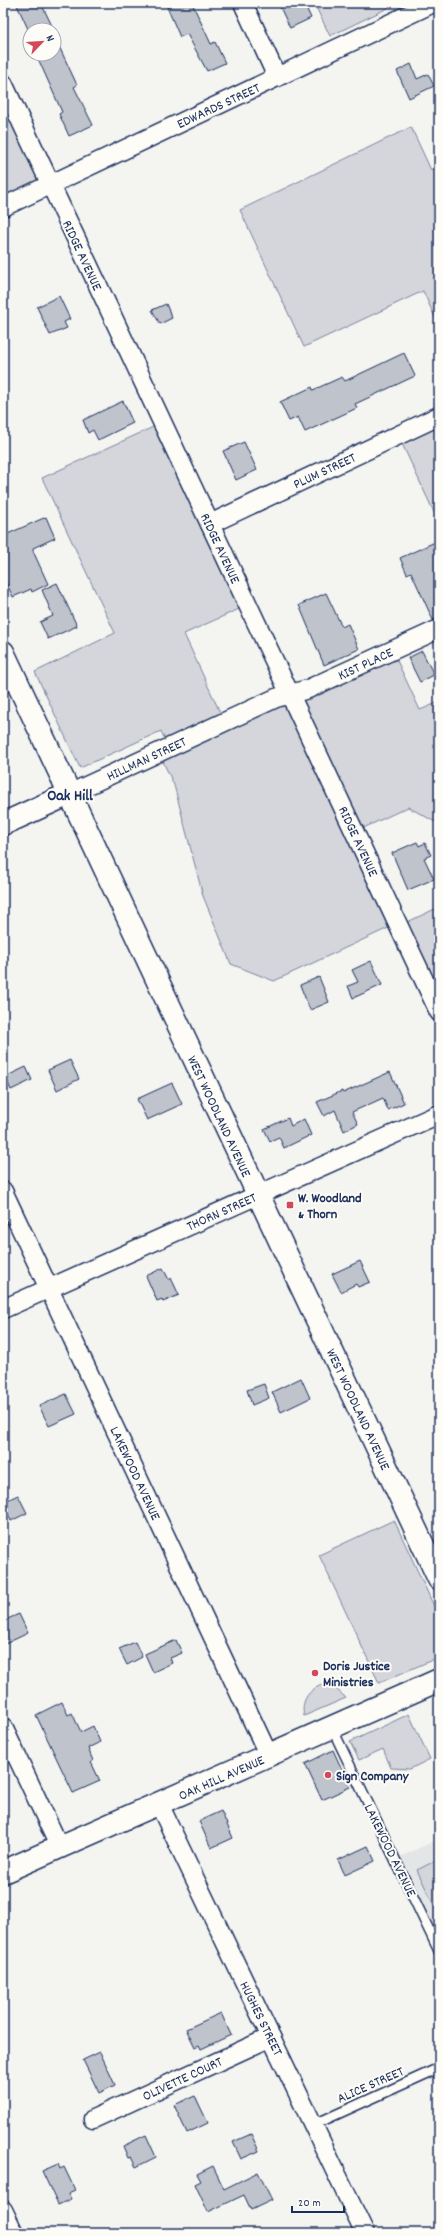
<svg xmlns="http://www.w3.org/2000/svg" width="442" height="2236" font-family="Dekko,sans-serif">
<style>
.built{fill:#e4e5e6}
.green{fill:#d4d6db;stroke:#78829c}
.building{fill:#bfc3cc;stroke:#1b2f5e}
.lines{fill:none;stroke-linecap:round;stroke-linejoin:round}
.lane-casing{stroke:#1b2f5e;stroke-width:12}
.street-casing{stroke:#1b2f5e;stroke-width:21}
.secondary-casing{stroke:#1b2f5e;stroke-width:25}
.lane{stroke:#fdfcf7;stroke-width:9}
.street{stroke:#fdfcf7;stroke-width:18}
.secondary{stroke:#fdfcf7;stroke-width:22}
.poi-dot{fill:#d1495b;stroke:#fdfcf7;stroke-width:1.5}
.labels{text-anchor:middle;stroke-width:4;stroke-linejoin:round;paint-order:stroke}
.street-label{font-size:14px;fill:#1b2f5e;stroke:#fdfcf7}
.poi-label{font-size:14px;font-weight:bold;fill:#1b2f5e;stroke:#fdfcf7;text-anchor:start}
.quarter-label{font-size:16px;font-weight:bold;fill:#1b2f5e;stroke:#fdfcf7}
</style>
<rect width="100%" height="100%" fill="#f4f4f1"/>
<filter id="ink" filterUnits="userSpaceOnUse"><feTurbulence type="fractalNoise" baseFrequency=".025" numOctaves="2"/><feDisplacementMap in="SourceGraphic" scale="8" xChannelSelector="R" yChannelSelector="G"/><feConvolveMatrix kernelMatrix="1 2 1 2 8 2 1 2 1" color-interpolation-filters="sRGB"/></filter>
<g filter="url(#ink)">
<!-- built -->
<polygon class="built" points="439,1839 439,1951 395,1859"/>
<!-- green -->
<g class="green">
<polygon points="314,3 385,3 388,8 330,36"/>
<polygon points="3,83 50,185 3,207"/>
<polygon points="411,127 431,170 439,166 439,326 423,291 304,347 240,210"/>
<polygon points="439,416 439,523 398,435"/>
<polygon points="162,423 248,605 184,634 224,721 392,650 420,710 439,702 439,824 408,807 355,832 397,924 274,981 231,964 203,896 174,785 158,751 168,747 161,731 80,768 35,672 115,633 42,478"/>
<polygon points="439,907 439,1012 399,926"/>
<polygon points="394,1520 439,1617 439,1657 379,1683 319,1555"/>
<path d="M 325,1684 L 334,1687 L 346,1698 L 304,1716 C 300,1700 310,1688 325,1684 Z"/>
<polygon points="409,1714 430,1759 410,1769 391,1768 383,1749 359,1760 350,1742"/>
<polygon points="439,1859 439,1916 417,1870"/>
</g>
<!-- building -->
<g class="building">
<polygon points="16,3 41,3 54,30 30,30 30,41 26,32 29,31"/>
<polygon points="176,3 192,3 211,44 215,42 225,63 207,71 187,34 180,37 167,7"/>
<polygon points="278,3 304,3 311,18 290,28"/>
<polygon points="54,31 60,44 58,44 77,85 74,87 93,125 69,136 59,114 62,112 36,54 54,54"/>
<polygon points="411,64 417,79 428,74 434,86 409,98 397,71"/>
<polygon points="59,296 70,319 64,322 67,328 50,335 37,307"/>
<polygon points="166,304 172,318 160,324 152,310"/>
<polygon points="404,353 415,376 355,404 357,408 305,432 298,417 289,421 280,402 312,387 313,390 342,377 345,381"/>
<polygon points="123,401 133,423 98,440 93,430 88,433 83,420"/>
<polygon points="244,442 257,470 236,480 223,451"/>
<polygon points="46,517 55,538 33,548 33,551 48,584 32,592 31,589 13,597 3,576 3,536"/>
<polygon points="435,542 439,551 439,619 433,620 411,572 407,574 400,558"/>
<polygon points="57,583 77,626 48,639 40,622 53,616 42,590"/>
<polygon points="326,593 342,627 348,624 359,649 324,665 299,605"/>
<polygon points="422,651 434,675 420,682 408,658"/>
<polygon points="417,842 419,846 425,843 431,855 424,858 434,879 408,890 392,853"/>
<polygon points="371,961 382,985 353,998 348,986 358,982 352,970"/>
<polygon points="319,977 329,1002 310,1010 300,985"/>
<polygon points="70,1060 79,1079 57,1090 48,1070"/>
<polygon points="26,1067 32,1080 11,1090 5,1077"/>
<polygon points="390,1072 404,1103 388,1110 383,1098 352,1112 358,1124 344,1131 335,1110 324,1116 317,1102 342,1091 343,1093"/>
<polygon points="172,1083 182,1104 147,1120 137,1099"/>
<polygon points="288,1118 291,1126 304,1119 311,1135 284,1148 279,1137 270,1141 264,1129"/>
<polygon points="360,1261 370,1282 358,1287 356,1284 341,1292 332,1274"/>
<polygon points="163,1268 169,1280 171,1278 179,1295 163,1302 162,1299 157,1301 146,1276"/>
<polygon points="301,1378 310,1398 281,1412 272,1392"/>
<polygon points="264,1384 269,1398 252,1405 247,1390"/>
<polygon points="66,1394 76,1414 49,1426 39,1406"/>
<polygon points="18,1495 27,1513 11,1521 3,1502"/>
<polygon points="19,1614 28,1633 3,1645 3,1621"/>
<polygon points="176,1640 182,1653 170,1658 172,1663 153,1672 145,1654"/>
<polygon points="135,1642 142,1657 127,1665 119,1649"/>
<polygon points="62,1702 68,1715 72,1713 81,1732 93,1726 100,1742 88,1748 93,1761 91,1762 100,1781 73,1793 36,1715"/>
<polygon points="333,1750 350,1787 322,1800 305,1764"/>
<polygon points="221,1811 233,1838 211,1848 199,1821"/>
<polygon points="368,1846 375,1861 345,1875 338,1860"/>
<polygon points="221,2013 231,2035 201,2049 199,2045 195,2047 186,2029"/>
<polygon points="100,2052 115,2085 99,2093 83,2060"/>
<polygon points="195,2096 208,2123 187,2133 174,2105"/>
<polygon points="251,2134 259,2151 241,2159 233,2142"/>
<polygon points="146,2135 156,2157 136,2167 131,2157 128,2158 123,2146"/>
<polygon points="58,2164 60,2169 64,2167 75,2190 68,2193 71,2199 58,2205 42,2171"/>
<polygon points="213,2166 224,2189 258,2172 272,2200 251,2210 244,2195 208,2212 195,2184 201,2181 197,2174"/>
</g>
<g class="lines">
<!-- lane casing -->
<g class="lane-casing">
<g id="lane">
<polyline points="332,1728 439,1951"/>
<polyline points="313,2125 439,2068"/>
</g>
</g>
<!-- street casing -->
<g class="street-casing">
<g id="street">
<polyline points="243,3 277,77"/>
<polyline points="3,83 439,1012"/>
<polyline points="3,207 433,3"/>
<polyline points="210,524 439,416"/>
<polyline points="69,794 276,698 308,689 439,629"/>
<polyline points="3,1191 269,1756"/>
<polyline points="3,1309 439,1114"/>
<polyline points="3,1727 60,1848"/>
<polyline points="159,1804 365,2233"/>
<polyline points="93,2119 271,2037"/>
<polyline points="3,2210 14,2233"/>
</g>
</g>
<!-- secondary casing -->
<g class="secondary-casing">
<g id="secondary">
<polyline points="3,652 439,1579"/>
<polyline points="3,824 69,794"/>
<polyline points="3,1872 439,1680"/>
</g>
</g>
<!-- lane -->
<use href="#lane" class="lane"/>
<!-- street -->
<use href="#street" class="street"/>
<!-- secondary -->
<use href="#secondary" class="secondary"/>
</g>
</g>
<!-- markers -->
<g class="poi-dot">
<rect x="286" y="1201" width="8" height="8" rx="2"/>
<circle cx="315" cy="1673" r="4"/>
<circle cx="328" cy="1775" r="4"/>
</g>
<g class="labels">
<!-- street labels -->
<g class="street-label">
<text transform="translate(218 105) rotate(-25)" y="5">EDWARDS STREET</text>
<text transform="translate(83 255) rotate(65)" y="5">RIDGE AVENUE</text>
<text transform="translate(324 470) rotate(-25)" y="5">PLUM STREET</text>
<text transform="translate(221 548) rotate(65)" y="5">RIDGE AVENUE</text>
<text transform="translate(365 663) rotate(-25)" y="5">KIST PLACE</text>
<text transform="translate(146 758) rotate(-25)" y="5">HILLMAN STREET</text>
<text transform="translate(359 841) rotate(65)" y="5">RIDGE AVENUE</text>
<text transform="translate(220 1116) rotate(65)" y="5">WEST WOODLAND AVENUE</text>
<text transform="translate(221 1211) rotate(-24)" y="5">THORN STREET</text>
<text transform="translate(359 1409) rotate(65)" y="5">WEST WOODLAND AVENUE</text>
<text transform="translate(136 1473) rotate(65)" y="5">LAKEWOOD AVENUE</text>
<text transform="translate(221 1777) rotate(-24)" y="5">OAK HILL AVENUE</text>
<text transform="translate(391 1850) rotate(64)" y="5">LAKEWOOD AVENUE</text>
<text transform="translate(262 2018) rotate(64)" y="5">HUGHES STREET</text>
<text transform="translate(182 2078) rotate(-25)" y="5">OLIVETTE COURT</text>
<text transform="translate(370 2084) rotate(-24)" y="5">ALICE STREET</text>
</g>
<!-- poi labels -->
<g class="poi-label">
<text x="298" y="1202">W. Woodland<tspan x="298" dy="16">&amp; Thorn</tspan></text>
<text x="323" y="1670">Doris Justice<tspan x="323" dy="16">Ministries</tspan></text>
<text x="336" y="1780">Sign Company</text>
</g>
<!-- quarter labels -->
<g class="quarter-label">
<text x="70" y="800">Oak Hill</text>
</g>
</g>
<!-- margin -->
<rect width="442" height="2236" fill="none" stroke="#fdfcf7" stroke-width="16"/>
<rect x="8" y="8" width="426" height="2220" fill="none" stroke="#1b2f5e" stroke-width="1.5" filter="url(#ink)"/>
<!-- north arrow -->
<g transform="translate(42 42) rotate(65)"><circle r="19" fill="#fdfcf7" stroke="#a3aaba"/>
<path d="M0-3L7 15L0 10L-7 15Z" fill="#d1495b"/>
<text y="-6" font-size="11" font-weight="bold" text-anchor="middle" fill="#1b2f5e">N</text>
</g>
<!-- scale -->
<path d="M292 2206v6h52v-6" fill="none" stroke="#1b2f5e" stroke-width="2"/>
<text x="298" y="2206" font-size="12" fill="#1b2f5e" stroke="#fdfcf7" stroke-width="3" paint-order="stroke">20 m</text>
</svg>
